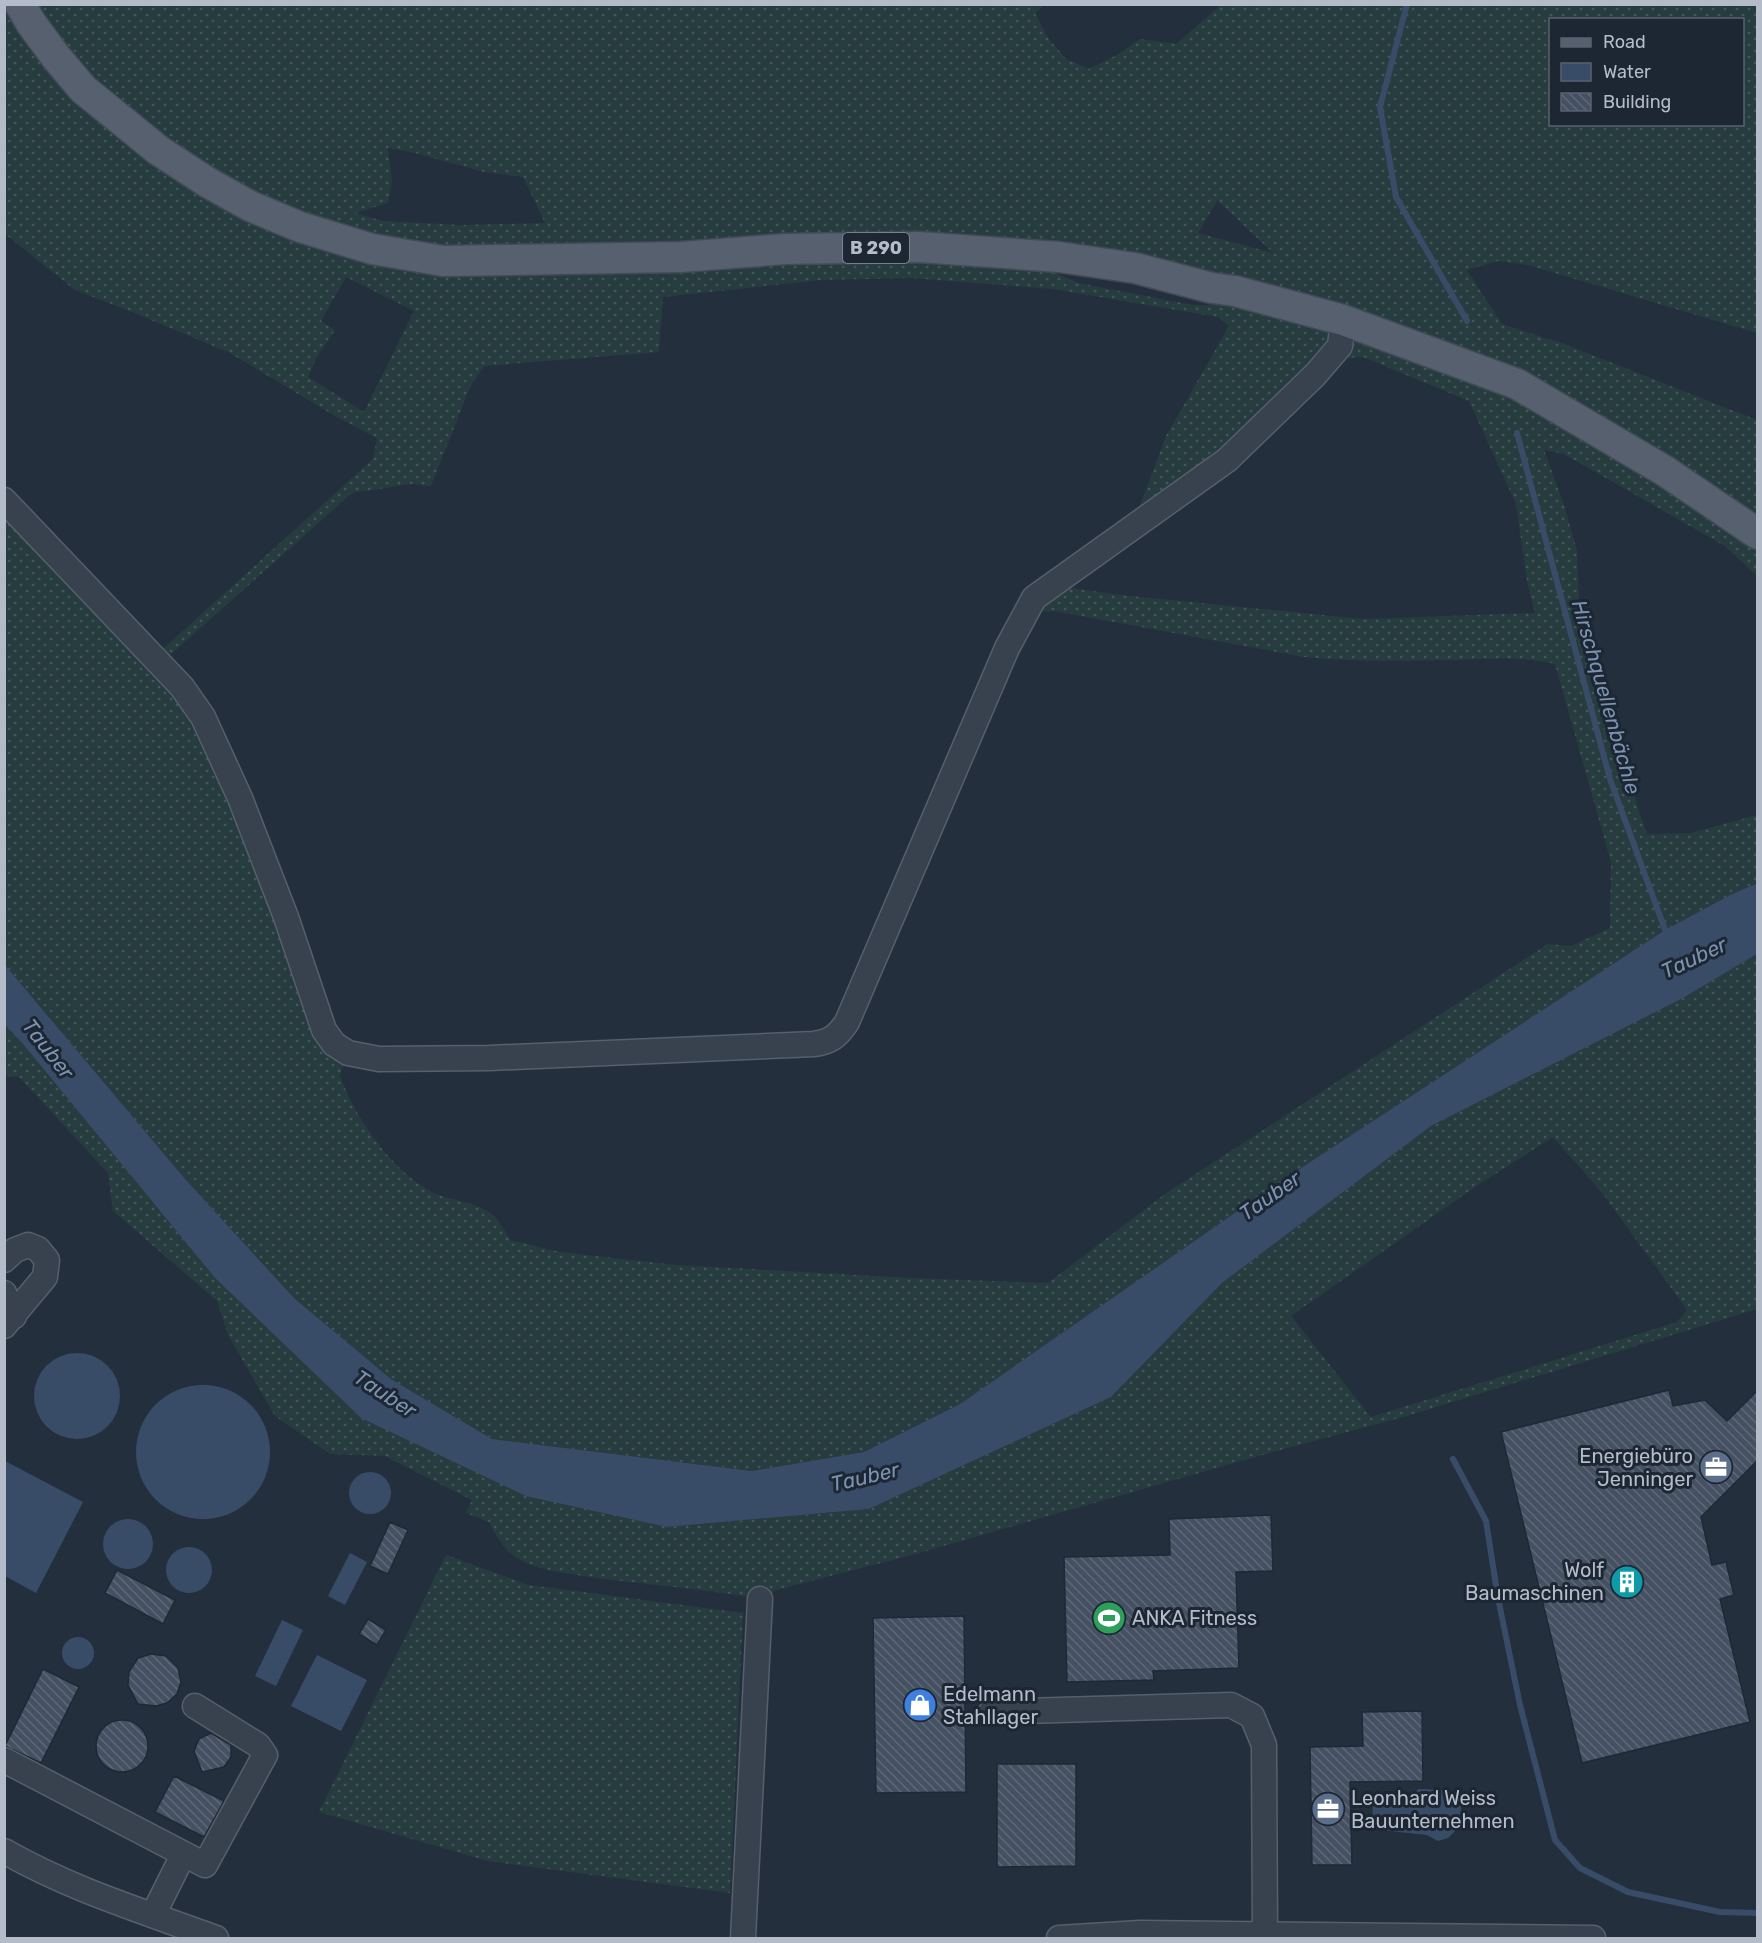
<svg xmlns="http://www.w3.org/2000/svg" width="1762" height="1943" font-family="Rubik,sans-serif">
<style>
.grass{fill:url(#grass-dots);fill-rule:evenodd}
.water{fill:#394c67}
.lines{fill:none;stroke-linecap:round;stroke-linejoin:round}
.stream{stroke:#394c67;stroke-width:6}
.building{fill:url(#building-back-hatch);stroke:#1f2835;stroke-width:1.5}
.minor-casing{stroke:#565f6c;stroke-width:27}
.major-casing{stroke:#414a57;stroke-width:33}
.minor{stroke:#38414e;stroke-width:24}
.major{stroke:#56606e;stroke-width:30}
.labels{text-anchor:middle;stroke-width:6;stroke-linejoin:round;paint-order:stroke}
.shield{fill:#1d2633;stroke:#878f9c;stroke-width:1.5}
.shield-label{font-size:18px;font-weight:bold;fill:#b4bcc9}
.poi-label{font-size:20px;fill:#b4bcc9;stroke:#1d2633;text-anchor:start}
.water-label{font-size:21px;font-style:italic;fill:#7c92b1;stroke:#1d2633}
</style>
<defs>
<pattern id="grass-dots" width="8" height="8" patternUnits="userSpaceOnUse" patternTransform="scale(1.5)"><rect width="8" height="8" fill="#263c3f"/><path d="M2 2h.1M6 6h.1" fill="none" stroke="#435659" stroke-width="1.8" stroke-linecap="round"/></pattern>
<pattern id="building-back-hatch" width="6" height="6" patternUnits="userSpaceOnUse" patternTransform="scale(1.5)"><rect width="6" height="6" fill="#455162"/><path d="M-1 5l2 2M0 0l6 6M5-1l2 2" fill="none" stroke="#5d6877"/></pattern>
</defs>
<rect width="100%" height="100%" fill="#242f3e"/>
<!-- grass -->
<g class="grass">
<path d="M 5,5 L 1044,5 L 1035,13 L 1048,38 L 1066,59 L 1089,69 L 1117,55 L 1140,39 L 1176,44 L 1221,5 L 1757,5 L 1757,333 L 1528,265 L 1498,261 L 1467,270 L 1502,324 L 1564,344 L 1757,420 L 1757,576 L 1725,546 L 1564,454 L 1544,450 L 1563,502 L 1577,551 L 1579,602 L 1585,638 L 1612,703 L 1637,806 L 1647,834 L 1691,833 L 1757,815 L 1757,883 L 1732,894 L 1665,930 L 1275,1185 L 960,1404 L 864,1452 L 752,1471 L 492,1439 L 391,1379 L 294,1298 L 186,1180 L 5,965 L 4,500 L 154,657 L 373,459 L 377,438 L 335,416 L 230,353 L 132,312 L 75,290 L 5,234 ZM 1550,20 L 1742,20 L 1742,124 L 1550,124 ZM 388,148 L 415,153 L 484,172 L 523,177 L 545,223 L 461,225 L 383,221 L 355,213 L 388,203 L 392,183 ZM 1217,201 L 1218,201 L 1273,253 L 1198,233 ZM 1042,267 L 1257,297 L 1219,305 L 1193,305 L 1078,283 ZM 346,277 L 414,311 L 364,412 L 308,377 L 317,357 L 335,330 L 321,321 ZM 911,278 L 1053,289 L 1218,317 L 1229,326 L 1166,436 L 1132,527 L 1315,375 L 1346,358 L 1363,357 L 1469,401 L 1516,504 L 1527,581 L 1535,613 L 1363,619 L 1120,595 L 1051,585 L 1025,613 L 1054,611 L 1304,657 C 1354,662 1404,661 1455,660 C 1490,659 1522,656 1555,664 L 1611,862 L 1610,928 L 1571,946 L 1548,944 L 1165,1194 L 1048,1283 L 911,1278 L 676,1265 L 560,1252 L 510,1240 C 506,1233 501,1223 495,1217 C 478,1200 449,1202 428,1190 C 391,1169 353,1115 340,1075 L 348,1053 L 311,994 L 182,687 L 160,664 L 352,493 L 412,484 L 431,486 L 470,387 L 484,366 L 659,352 L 663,297 L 821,280 Z"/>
<path d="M 1757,954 L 1757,1309 L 1407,1416 L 1280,1450 L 912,1555 L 776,1590 L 760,1599 C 702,1588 642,1585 583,1576 C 561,1572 536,1570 517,1558 C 503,1549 496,1536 489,1522 L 466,1513 L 472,1500 L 385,1456 L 330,1454 L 275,1416 L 228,1335 L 217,1301 L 113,1211 L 108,1173 L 19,1077 L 5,1076 L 4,1025 L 23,1044 L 215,1278 L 361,1418 L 667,1527 L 869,1509 L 1111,1397 L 1222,1283 L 1431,1126 L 1683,998 ZM 1553,1137 L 1603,1194 L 1687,1310 L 1677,1322 L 1371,1417 L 1291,1316 L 1475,1187 Z"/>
<polygon points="446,1555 529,1585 743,1613 730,1893 488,1861 319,1812"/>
</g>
<!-- water -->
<g class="water">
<polygon points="1758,883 1757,954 1683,998 1431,1126 1222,1283 1111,1397 869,1509 667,1527 526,1496 361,1418 215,1278 23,1044 5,1025 5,965 186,1180 294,1298 391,1379 492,1439 752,1471 864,1452 960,1404 1275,1185 1665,930 1732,894"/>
<circle cx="77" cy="1396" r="43"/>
<circle cx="203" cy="1452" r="67"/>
<polygon points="5,1461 83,1502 36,1593 5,1576"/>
<circle cx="370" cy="1493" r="21"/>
<circle cx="128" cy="1544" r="25"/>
<circle cx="189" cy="1570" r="23"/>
<polygon points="350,1553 367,1562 345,1605 328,1596"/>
<polygon points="282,1620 303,1630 276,1686 255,1676"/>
<circle cx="78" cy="1653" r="16"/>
<polygon points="317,1655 367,1680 341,1731 291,1706"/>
<path d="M 1419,1789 L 1446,1790 L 1461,1806 L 1462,1824 L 1448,1838 L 1438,1841 L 1427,1835 L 1372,1829 L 1373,1796 L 1386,1793 C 1401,1804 1405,1798 1419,1789 Z"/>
</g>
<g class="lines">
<!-- stream -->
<g class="stream">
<polyline points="1407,4 1380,107 1396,197 1467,321"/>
<polyline points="1517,433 1610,779 1668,938"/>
<polyline points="1453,1459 1486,1521 1498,1598 1520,1705 1555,1840 1580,1868 1628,1892 1720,1912 1758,1913"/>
</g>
</g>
<!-- building -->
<g class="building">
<polygon points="1669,1390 1673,1406 1705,1400 1727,1421 1758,1390 1758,1460 1701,1517 1712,1565 1726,1562 1734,1595 1720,1599 1750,1722 1582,1763 1501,1432"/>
<polygon points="1271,1515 1273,1571 1236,1572 1239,1668 1153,1671 1154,1680 1067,1682 1064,1557 1170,1555 1169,1519"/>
<polygon points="390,1522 408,1530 388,1574 370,1566"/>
<polygon points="117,1570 175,1600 163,1624 105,1593"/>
<polygon points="964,1616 966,1792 876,1793 873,1618"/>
<polygon points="368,1619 386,1630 377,1645 359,1634"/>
<polygon points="151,1654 166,1656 178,1668 181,1682 177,1694 167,1703 156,1706 138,1704 128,1685 129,1672 138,1658"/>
<polygon points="43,1669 79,1687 41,1763 5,1746"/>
<polygon points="1422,1711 1423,1781 1350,1782 1352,1865 1312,1865 1310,1747 1363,1746 1362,1712"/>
<circle cx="122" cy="1746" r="26"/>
<polygon points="211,1733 231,1745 231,1757 224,1767 202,1772 194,1751 199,1739"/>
<polygon points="997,1764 1076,1764 1076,1866 997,1867"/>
<polygon points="174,1776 224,1801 204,1837 155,1812"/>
</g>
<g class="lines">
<!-- minor casing -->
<g class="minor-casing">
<g id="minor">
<path d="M 4,500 L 182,687 L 203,717 L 240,798 L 286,917 L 324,1030 L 334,1044 L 348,1053 L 379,1059 L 489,1058 L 814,1044 C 830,1042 838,1036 847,1022 L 1007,648 L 1034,598 L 1227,460 L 1315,375 L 1340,346 L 1343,320"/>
<polyline points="4,1260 15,1250 28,1245 38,1249 47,1260 45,1277 4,1326"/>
<polyline points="4,1293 14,1316"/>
<polyline points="991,1712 1231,1705 1252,1716 1264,1745 1265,1936"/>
<polyline points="4,1760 205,1865 265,1755 258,1745 195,1706"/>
<path d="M 4,1851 C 70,1889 145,1912 216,1938"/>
<polyline points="153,1915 183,1855"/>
<polyline points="743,1938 760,1599"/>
<polyline points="1059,1938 1140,1933 1593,1938"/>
</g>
</g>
<!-- major casing -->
<g class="major-casing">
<polyline id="major" points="20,4 31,23 56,57 83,89 158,150 207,182 250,206 300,227 372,249 443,261 681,257 785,249 919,247 1059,257 1135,268 1212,288 1235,291 1343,320 1517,384 1665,471 1758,534"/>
</g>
<!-- minor -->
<use href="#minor" class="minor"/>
<!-- major -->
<use href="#major" class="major"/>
</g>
<!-- icons -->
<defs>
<g id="office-disc" transform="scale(1.725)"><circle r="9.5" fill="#5c6f8a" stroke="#1d2633"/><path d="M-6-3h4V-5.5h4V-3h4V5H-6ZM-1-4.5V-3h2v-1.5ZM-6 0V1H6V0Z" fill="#fff"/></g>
<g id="building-disc" transform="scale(1.725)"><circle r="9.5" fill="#0f9aa8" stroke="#1d2633"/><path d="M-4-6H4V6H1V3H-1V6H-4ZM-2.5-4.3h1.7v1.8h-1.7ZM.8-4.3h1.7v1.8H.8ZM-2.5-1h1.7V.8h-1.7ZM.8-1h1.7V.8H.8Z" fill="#fff"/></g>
<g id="stadium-disc" transform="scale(1.725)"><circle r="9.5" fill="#2e9e5b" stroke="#1d2633"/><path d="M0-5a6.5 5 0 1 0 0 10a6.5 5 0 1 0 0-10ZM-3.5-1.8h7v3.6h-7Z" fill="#fff"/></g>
<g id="shop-disc" transform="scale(1.725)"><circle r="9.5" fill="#3f7fe0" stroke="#1d2633"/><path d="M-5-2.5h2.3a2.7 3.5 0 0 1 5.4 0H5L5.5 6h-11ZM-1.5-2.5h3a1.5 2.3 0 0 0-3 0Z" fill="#fff"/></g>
</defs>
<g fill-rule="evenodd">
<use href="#office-disc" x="1716" y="1467"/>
<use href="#building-disc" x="1627" y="1582"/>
<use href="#stadium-disc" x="1109" y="1618"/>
<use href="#shop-disc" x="920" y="1705"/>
<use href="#office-disc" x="1328" y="1809"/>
</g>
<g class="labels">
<!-- shield labels -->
<rect class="shield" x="843" y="233" width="66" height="30" rx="4.5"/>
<g class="shield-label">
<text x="876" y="254">B 290</text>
</g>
<!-- poi labels -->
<g class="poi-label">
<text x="1693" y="1463" text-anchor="end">Energiebüro<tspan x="1693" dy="23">Jenninger</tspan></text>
<text x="1604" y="1577" text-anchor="end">Wolf<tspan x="1604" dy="23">Baumaschinen</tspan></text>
<text x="1132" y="1625">ANKA Fitness</text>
<text x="943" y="1701">Edelmann<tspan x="943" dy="23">Stahllager</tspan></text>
<text x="1351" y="1805">Leonhard Weiss<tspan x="1351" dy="23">Bauunternehmen</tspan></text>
</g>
<!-- water labels -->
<g class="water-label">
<text transform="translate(1606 697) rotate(74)" y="7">Hirschquellenbächle</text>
<text transform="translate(1694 958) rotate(-25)" y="7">Tauber</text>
<text transform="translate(48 1049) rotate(52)" y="7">Tauber</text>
<text transform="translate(1270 1196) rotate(-35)" y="7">Tauber</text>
<text transform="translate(385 1394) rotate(33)" y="7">Tauber</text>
<text transform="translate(865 1477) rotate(-13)" y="7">Tauber</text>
</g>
</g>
<!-- border -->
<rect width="1762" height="1943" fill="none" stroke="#b4bcc9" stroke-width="12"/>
<!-- legend -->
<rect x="1549" y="18" width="195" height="108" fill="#1d2633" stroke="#59626f" stroke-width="1.5"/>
<rect x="1561" y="38" width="30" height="9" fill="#56606e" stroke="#59626f" stroke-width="1.5"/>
<text x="1603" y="48" font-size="18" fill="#b4bcc9">Road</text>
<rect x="1561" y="63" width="30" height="18" fill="#394c67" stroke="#59626f" stroke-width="1.5"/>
<text x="1603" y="78" font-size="18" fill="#b4bcc9">Water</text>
<rect x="1561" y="93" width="30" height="18" fill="url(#building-back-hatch)" stroke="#59626f" stroke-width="1.5"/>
<text x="1603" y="108" font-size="18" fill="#b4bcc9">Building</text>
</svg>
